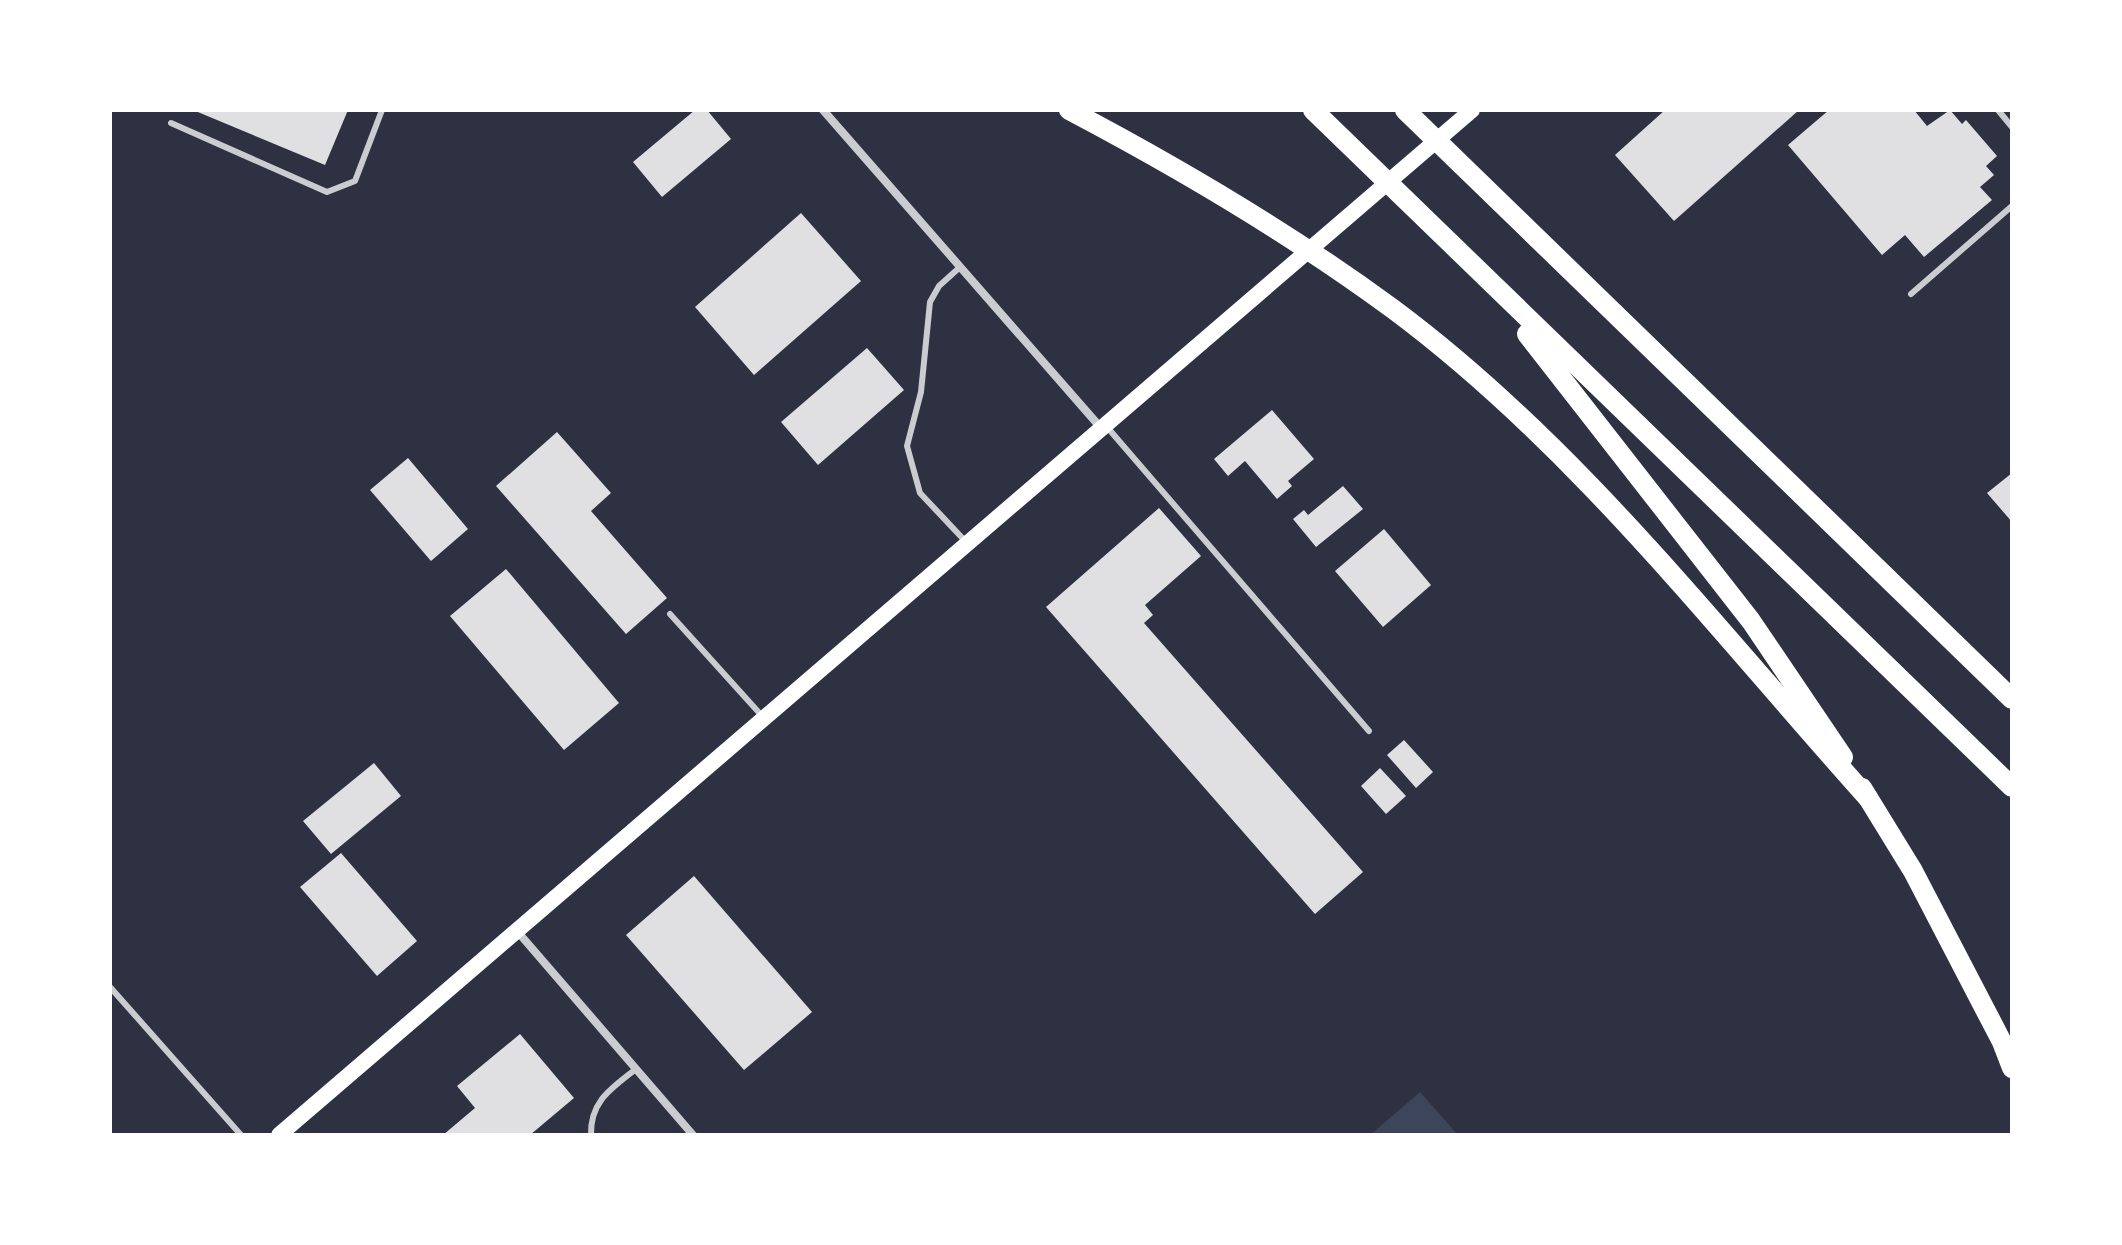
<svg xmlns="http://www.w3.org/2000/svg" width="2122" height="1245" font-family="'Fira Sans Condensed',sans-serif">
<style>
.green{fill:#3c4559}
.building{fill:#e0e0e3}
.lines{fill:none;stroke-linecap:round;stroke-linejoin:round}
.service{stroke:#caccd0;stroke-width:6}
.minor{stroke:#caccd0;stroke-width:8}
.secondary{stroke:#fff;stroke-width:16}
.motorway{stroke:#fff;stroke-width:20}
</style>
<rect width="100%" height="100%" fill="#2d3142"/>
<!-- green -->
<polygon class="green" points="1420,1092 1458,1135 1370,1135"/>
<!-- building -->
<g class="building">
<polygon points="193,110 348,110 325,165"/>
<polygon points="695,110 707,110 731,139 662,197 633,162"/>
<polygon points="1665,110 1799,110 1674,221 1615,155"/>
<polygon points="1829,110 1914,110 1927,126 1950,110 1962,124 1966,120 1997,156 1986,166 1994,175 1980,187 1992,200 1924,257 1905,235 1882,255 1788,145"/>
<polygon points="801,213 861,281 754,375 695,307"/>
<polygon points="867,348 904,390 818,465 781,422"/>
<polygon points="1272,410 1314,459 1288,481 1292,486 1277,499 1245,461 1228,476 1214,459"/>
<polygon points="557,432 611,493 591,511 667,598 626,634 496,486"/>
<polygon points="408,458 468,529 431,561 370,490"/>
<polygon points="2012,473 2012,522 1987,493"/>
<polygon points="1343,486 1363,509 1316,547 1293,519 1304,510 1308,515"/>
<polygon points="1159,508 1201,556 1145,605 1153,615 1144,623 1363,872 1315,914 1046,607"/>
<polygon points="1384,529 1431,585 1383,627 1335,571"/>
<polygon points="506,569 619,703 564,750 450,616"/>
<polygon points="1404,740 1433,772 1416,788 1387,755"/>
<polygon points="374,763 401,796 331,854 303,821"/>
<polygon points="1380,768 1406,796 1386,814 1361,786"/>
<polygon points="341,853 417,941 377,976 300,887"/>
<polygon points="694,876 812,1012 744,1070 626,935"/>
<polygon points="520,1034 574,1098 530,1135 443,1135 475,1108 457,1086"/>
</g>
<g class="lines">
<!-- service -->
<g class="service">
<polyline points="1998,110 2012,127"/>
<polyline points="171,123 327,192 355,181 382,110"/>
<polyline points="959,268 939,286 930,302 921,392 907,446 920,493 967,543"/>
<polyline points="1911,294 2012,206"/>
<polyline points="1107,427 1369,731"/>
<polyline points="670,614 763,717"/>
<polyline points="110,987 241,1135"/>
<path d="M 591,1135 C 590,1101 612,1088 636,1069"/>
</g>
<!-- minor -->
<g class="minor">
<polyline points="823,110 1101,428"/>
<polyline points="517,931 693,1135"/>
</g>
<!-- secondary -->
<polyline class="secondary" points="279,1135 1472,110"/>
<!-- motorway -->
<g class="motorway">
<path d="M 1069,110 C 1181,169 1291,234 1393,309 C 1576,445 1717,630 1868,798"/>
<polyline points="1313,110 2012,787"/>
<polyline points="1405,110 2012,699"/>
<polyline points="1527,334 1751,621 1843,757"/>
<polyline points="1862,788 1913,871 2002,1042 2012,1068"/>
</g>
</g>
<!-- border -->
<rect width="2122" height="1245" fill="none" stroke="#ffffff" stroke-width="224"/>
</svg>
